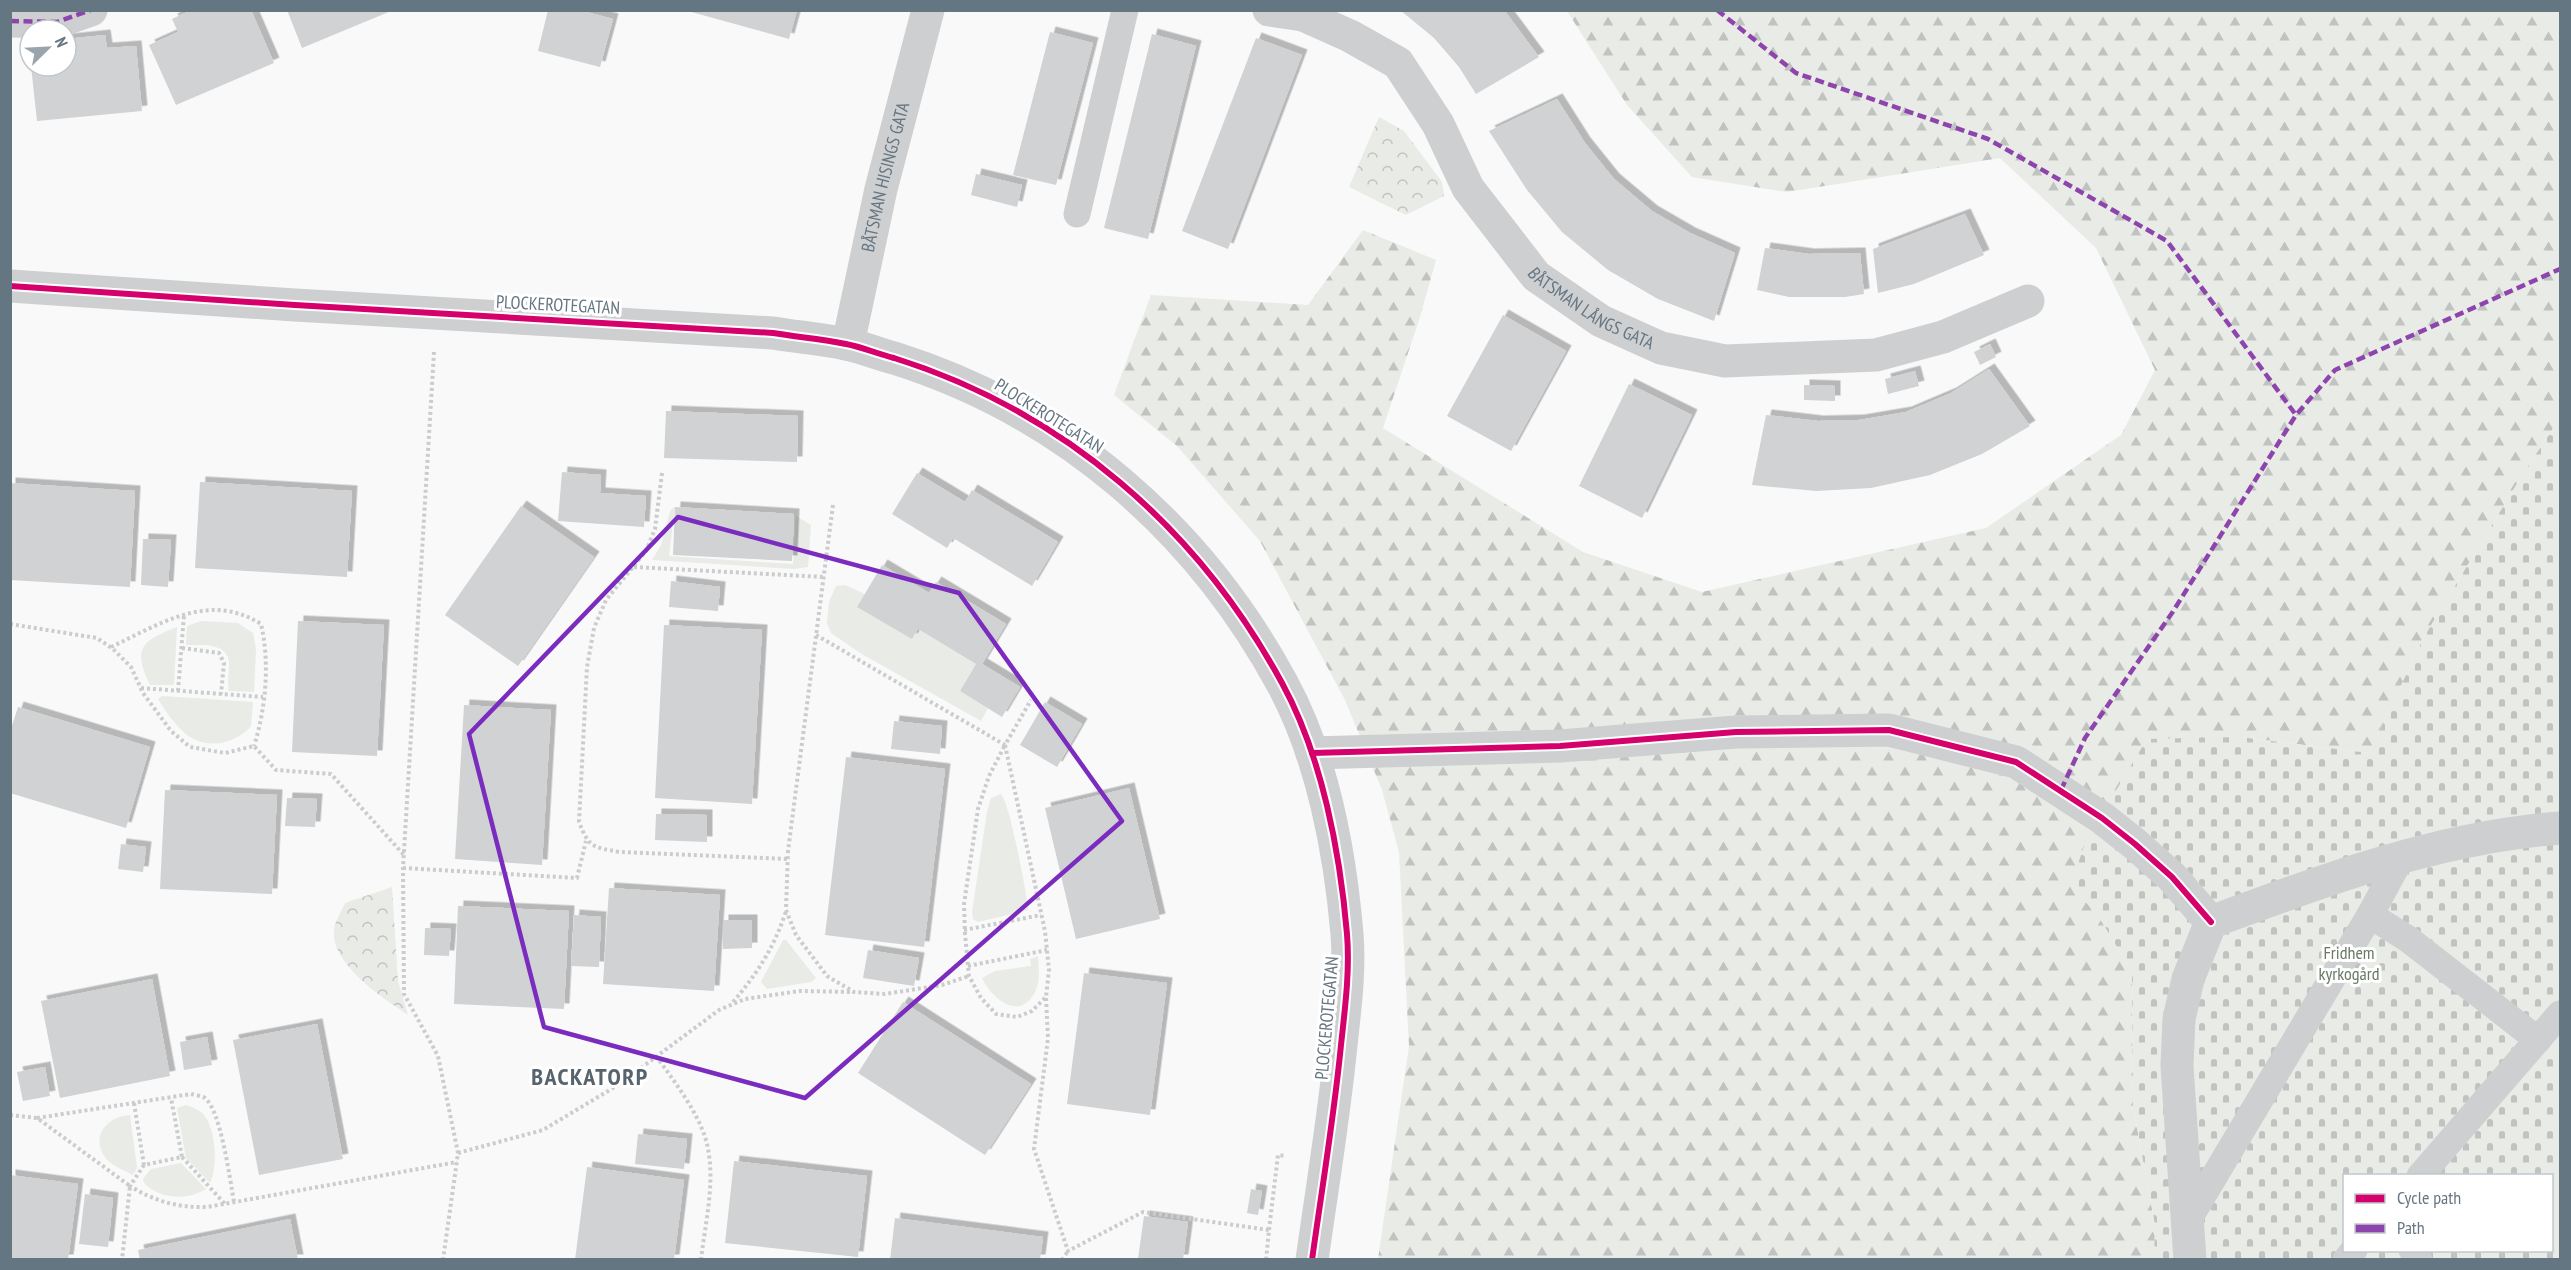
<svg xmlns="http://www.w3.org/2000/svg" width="2571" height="1270" font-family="'PT Sans Narrow',sans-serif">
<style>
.green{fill:#e8ebe6}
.forest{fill:url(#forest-firs)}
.cemetery{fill:url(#cemetery-stones);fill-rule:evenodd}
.park{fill:url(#park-crowns)}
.building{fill:#d0d2d3;filter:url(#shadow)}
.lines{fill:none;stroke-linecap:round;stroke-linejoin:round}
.path{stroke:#cbcccd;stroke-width:4;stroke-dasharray:3 3;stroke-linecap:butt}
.lane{stroke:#cecfd0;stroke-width:27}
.street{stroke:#cecfd0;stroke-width:33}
.quiet{stroke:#8e44ad;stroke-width:4.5;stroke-dasharray:9 4.5;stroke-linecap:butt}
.cycleway-casing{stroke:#fff;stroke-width:10}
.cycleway{stroke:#d6006c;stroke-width:6}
.marked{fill:none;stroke:#7b2cbf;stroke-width:4.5;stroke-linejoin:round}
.labels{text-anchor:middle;stroke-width:6;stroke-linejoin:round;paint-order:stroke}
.street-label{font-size:18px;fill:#657683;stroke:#fff}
.park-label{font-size:18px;fill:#687a64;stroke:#fff}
.district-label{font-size:24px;font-weight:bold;letter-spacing:1.5px;fill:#57646e;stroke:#fff}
</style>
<defs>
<pattern id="forest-firs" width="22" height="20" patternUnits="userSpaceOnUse" patternTransform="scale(1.5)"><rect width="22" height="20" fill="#e8ebe6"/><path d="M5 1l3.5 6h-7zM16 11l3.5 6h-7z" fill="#c0c3c0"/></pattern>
<pattern id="cemetery-stones" width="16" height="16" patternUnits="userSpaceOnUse" patternTransform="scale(1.5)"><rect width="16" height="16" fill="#e8ebe6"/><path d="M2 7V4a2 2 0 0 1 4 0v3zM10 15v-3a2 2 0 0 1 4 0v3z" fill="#c0c3c0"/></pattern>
<pattern id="park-crowns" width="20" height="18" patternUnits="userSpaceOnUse" patternTransform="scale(1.5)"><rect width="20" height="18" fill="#e8ebe6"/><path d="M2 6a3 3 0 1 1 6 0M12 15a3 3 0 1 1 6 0" fill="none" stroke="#c0c3c0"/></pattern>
<filter id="shadow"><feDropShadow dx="5.5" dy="-5.5" stdDeviation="0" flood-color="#0004"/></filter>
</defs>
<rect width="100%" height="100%" fill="#f9f9f9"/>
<!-- green -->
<g class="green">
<polygon points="675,506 669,556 793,564 796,516 811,525 808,567 794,569 652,560 661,545 670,511"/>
<polygon points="845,585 865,594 912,639 918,629 976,664 960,691 988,708 981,721 860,653 831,633 827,623 829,602 836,586"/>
<path d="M 201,621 L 238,623 L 253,633 L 256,649 L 254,692 L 229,691 C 227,683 229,675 229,667 C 231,642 204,645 186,645 L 187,626 Z"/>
<path d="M 177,627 L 174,685 L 150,685 C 132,648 141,641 177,627 Z"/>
<path d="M 162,696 L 253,702 L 251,726 C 236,744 207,750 187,735 C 175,725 166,712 158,699 Z"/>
<path d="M 1001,794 C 1009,801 1027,894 1028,910 L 978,922 L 973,919 L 972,912 L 987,812 L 991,798 Z"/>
<polygon points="783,940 786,940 816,978 811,982 767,989 761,982"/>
<path d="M 1038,956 C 1039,969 1041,985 1032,997 C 1015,1020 990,995 982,978 L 995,971 L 1031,966 L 1030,959 Z"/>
<path d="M 186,1105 C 192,1107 198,1109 203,1114 C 216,1128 218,1167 210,1183 L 186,1158 L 177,1108 Z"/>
<path d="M 130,1115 L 137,1168 L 133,1175 C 124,1170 111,1166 105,1157 C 90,1136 108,1116 130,1115 Z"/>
<path d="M 181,1163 L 206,1189 C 187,1201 159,1199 144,1183 L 143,1179 L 151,1169 Z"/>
</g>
<!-- forest -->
<polygon class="forest" points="1567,11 2560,11 2560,418 2526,469 2424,637 2369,753 2240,737 2071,885 2099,917 2132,972 2133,1106 2155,1225 2154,1259 1378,1259 1409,1046 1399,852 1382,790 1345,700 1260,541 1177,446 1114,395 1151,295 1308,305 1363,230 1436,260 1420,317 1383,428 1583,552 1702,592 1986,528 2121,435 2155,370 2096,248 2000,158 1787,192 1692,177 1627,105"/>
<!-- cemetery -->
<path class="cemetery" d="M 2560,418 L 2560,1259 L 2154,1259 L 2155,1225 L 2133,1106 L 2132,972 L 2099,917 L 2071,885 L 2086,840 L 2147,739 L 2240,737 L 2369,753 L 2424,637 L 2526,469 ZM 2344,1176 L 2552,1176 L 2552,1250 L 2344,1250 Z"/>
<!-- park -->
<g class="park">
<polygon points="1379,117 1404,131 1442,182 1444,196 1406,215 1349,187"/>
<path d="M 392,887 L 398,981 L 408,1015 C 383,998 330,964 334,929 C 335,921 342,911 345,903 Z"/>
</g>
<!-- building -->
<g class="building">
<polygon points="191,10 219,10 220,13 227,10 251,10 274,63 176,105 149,45 178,32 172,19"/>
<polygon points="287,10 391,10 391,11 302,48"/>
<polygon points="548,10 579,10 613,19 600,67 538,51"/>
<polygon points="684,10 797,10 789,39"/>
<polygon points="1400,10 1504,10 1539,57 1476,94 1459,67 1434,38"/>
<polygon points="1050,32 1093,43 1056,185 1013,175"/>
<polygon points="1152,34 1196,46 1148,239 1104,228"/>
<polygon points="105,35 107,48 136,46 142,111 37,121 31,66 66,66 66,39"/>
<polygon points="1256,38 1302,55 1228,249 1182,231"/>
<polygon points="1557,99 1585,143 1614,179 1652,211 1690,233 1735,253 1714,321 1658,299 1608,270 1562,232 1527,190 1489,131"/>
<polygon points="976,174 1022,185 1017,207 971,195"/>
<polygon points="1965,214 1984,255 1914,284 1878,293 1873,249"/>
<polygon points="1765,248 1809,254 1860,253 1864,294 1845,297 1789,297 1757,290"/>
<polygon points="1503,315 1566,351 1511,451 1447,416"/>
<polygon points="1990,344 1996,357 1980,365 1974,352"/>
<polygon points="1989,369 2030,426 1982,454 1930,475 1871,488 1816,491 1752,485 1766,415 1818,421 1859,420 1906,412 1951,393"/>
<polygon points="1915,371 1919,386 1888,394 1885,379"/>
<polygon points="1629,384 1692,415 1642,518 1579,486"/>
<polygon points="1804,385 1835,386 1835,401 1804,400"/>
<polygon points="666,411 798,416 797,462 664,458"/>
<polygon points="562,472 601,475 600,493 646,496 644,527 558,521"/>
<polygon points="917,473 965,502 972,490 1058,542 1032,586 953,538 947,548 892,514"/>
<polygon points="200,482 352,491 347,577 195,568"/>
<polygon points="10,483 135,491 130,587 10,580"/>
<polygon points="521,506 594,557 518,666 445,615"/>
<polygon points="675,507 794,514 792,561 673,555"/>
<polygon points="143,539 171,540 168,587 141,585"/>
<polygon points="882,565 929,593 936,582 1006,624 982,664 1020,687 1002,717 960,691 976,664 918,629 912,639 857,607"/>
<polygon points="671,581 720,587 718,611 669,607"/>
<polygon points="298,621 384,625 377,756 292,752"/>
<polygon points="664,625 762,630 752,804 655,798"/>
<polygon points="1045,702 1082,724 1057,767 1020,745"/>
<polygon points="464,705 551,710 542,865 455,859"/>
<polygon points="18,707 150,747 126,828 10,793 10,732"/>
<polygon points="894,721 942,726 940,754 891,749"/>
<polygon points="846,757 945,769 924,947 825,935"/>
<polygon points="1129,788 1160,919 1076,939 1045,808"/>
<polygon points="165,790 277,795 272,894 160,889"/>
<polygon points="287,798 317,799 315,827 285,826"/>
<polygon points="656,814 707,815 707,842 655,840"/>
<polygon points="121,844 146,847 143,872 118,869"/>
<polygon points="609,888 720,895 714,991 603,984"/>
<polygon points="458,906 569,911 564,1009 454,1004"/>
<polygon points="574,915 601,917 599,967 571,966"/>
<polygon points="723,920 752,920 752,948 723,949"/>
<polygon points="425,928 451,929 449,956 424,955"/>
<polygon points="868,950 919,958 914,986 863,978"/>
<polygon points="1084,973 1167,983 1150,1115 1067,1104"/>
<polygon points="152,979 170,1076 60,1098 41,1001"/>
<polygon points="903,1002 1031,1084 985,1155 858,1073"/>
<polygon points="317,1024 343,1159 259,1175 233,1040"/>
<polygon points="207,1037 212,1065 184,1070 180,1042"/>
<polygon points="45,1067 50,1096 23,1101 17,1072"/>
<polygon points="638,1134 687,1139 684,1169 635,1164"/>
<polygon points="734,1161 867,1176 858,1257 725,1243"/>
<polygon points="587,1167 684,1180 674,1260 575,1260"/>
<polygon points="10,1175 78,1184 68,1260 10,1260"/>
<polygon points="1251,1189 1262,1191 1258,1215 1247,1213"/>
<polygon points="85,1194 113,1198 108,1247 79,1244"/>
<polygon points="1144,1216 1188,1222 1183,1260 1138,1259"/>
<polygon points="895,1218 1043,1237 1040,1260 890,1260"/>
<polygon points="290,1219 298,1260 140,1260 138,1250"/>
</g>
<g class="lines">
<!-- path -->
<g class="path">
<polyline points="434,352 403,868 404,994 438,1056 458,1153 443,1260"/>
<path d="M 662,473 L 655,529 L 646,551 L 606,600 L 594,628 L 587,667 L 579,822 C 589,848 593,847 619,852 L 788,859"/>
<polyline points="833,505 788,851 786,910 796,935 827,976 854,992 885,994 942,985 969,976"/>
<polyline points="634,567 824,577"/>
<polyline points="10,624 97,638 113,649 131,667 143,693 171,731 190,747 225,753 254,746 276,770 331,774 404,855"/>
<polyline points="816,635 1005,745 1031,700"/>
<path d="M 111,647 C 160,624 209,591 261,624 C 270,662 266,708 254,746"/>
<polyline points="182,648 219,653 224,663 221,694"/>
<polyline points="141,688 263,697"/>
<polyline points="178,691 184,615"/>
<polygon points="1005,745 1045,931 1049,970 1046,997 1032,1011 1017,1017 996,1014 981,998 969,976 965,934 964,904 978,809 989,776"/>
<polyline points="403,868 577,878 586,841"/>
<polyline points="964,930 1041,915"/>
<polyline points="968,966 1047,950"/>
<polyline points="1046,998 1048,1038 1034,1149 1068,1251 1143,1212 1269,1230 1266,1260"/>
<path d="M 733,1002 C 757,974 775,946 786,911"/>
<path d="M 656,1056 C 674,1081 703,1118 708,1149 C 715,1185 705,1224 701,1260"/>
<polyline points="134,1103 144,1165 182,1157 171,1098"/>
<polyline points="10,1115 37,1118 130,1186 122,1260"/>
<path d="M 37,1118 L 191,1094 C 195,1095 202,1096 205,1098 C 221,1111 230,1180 234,1202"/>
<polyline points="458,1153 543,1130 618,1085 719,1010 745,999 800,991 853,992"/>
<polyline points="182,1157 225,1204"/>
<path d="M 144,1165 L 130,1186 C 154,1201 178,1208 207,1207 L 457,1162"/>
<polyline points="1269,1230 1278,1155 1286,1156"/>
<polyline points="1062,1260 1068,1251"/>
</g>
<!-- lane -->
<g class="lane">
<polyline points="1077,214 1125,10"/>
<polyline points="2370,915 2408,939 2538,1040"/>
<polyline points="2420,1176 2560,1014"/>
<polyline points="2187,1222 2370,915 2402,856"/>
<polyline points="2412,1250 2419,1260"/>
<polyline points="2346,1260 2354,1250"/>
</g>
<!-- street -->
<g class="street">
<path id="s1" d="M 1269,10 L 1303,15 L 1350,36 L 1398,63 L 1438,124 L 1468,188 L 1536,276 L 1601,321 L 1661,348 L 1725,361 L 1876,355 L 1943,337 L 2028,301"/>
<polyline points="10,21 57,22 91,10"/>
<path d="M 10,286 L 295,305 L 773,333 C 797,337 822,339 846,344 C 862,347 878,354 894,358 C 1063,411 1198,528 1282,683 C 1322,756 1340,852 1347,934 C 1350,971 1345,1008 1341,1045 C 1334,1117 1322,1188 1312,1260"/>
<path id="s2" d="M 848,344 L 881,189 L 928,10"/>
<polyline points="1312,753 1560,746 1736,732 1889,730 2016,762 2102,818 2135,844 2172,877 2211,922"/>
<path d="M 2190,1260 L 2177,1066 L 2179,1019 L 2188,979 L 2211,922 C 2324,880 2439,837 2560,828"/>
</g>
<!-- quiet -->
<g class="quiet">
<polyline points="1717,10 1796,73 1988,139 2167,241 2296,415"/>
<polyline points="10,21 57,22 91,10"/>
<polyline points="2061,790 2085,738 2172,613 2296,415 2335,370 2560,269"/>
</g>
<!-- cycleway casing -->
<g class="cycleway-casing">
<g id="cycleway">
<path d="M 10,286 L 295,305 L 773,333 C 797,337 822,339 846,344 C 862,347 878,354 894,358 C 1063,411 1198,528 1282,683 C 1322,756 1340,852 1347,934 C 1350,971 1345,1008 1341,1045 C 1334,1117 1322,1188 1312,1260"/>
<polyline points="1312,753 1560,746 1736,732 1889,730 2016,762 2102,818 2135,844 2172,877 2211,922"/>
</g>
</g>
<!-- cycleway -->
<use href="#cycleway" class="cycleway"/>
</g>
<!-- marked area -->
<path class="marked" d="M 678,517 L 959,593 L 1122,821 L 805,1098 L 544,1027 L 469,734 Z"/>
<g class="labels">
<!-- street labels -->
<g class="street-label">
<text dy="6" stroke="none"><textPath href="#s2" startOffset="171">BÅTSMAN HISINGS GATA</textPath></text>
<text transform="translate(558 305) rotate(3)" y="6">PLOCKEROTEGATAN</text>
<text dy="6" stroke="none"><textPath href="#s1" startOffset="460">BÅTSMAN LÅNGS GATA</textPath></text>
<text transform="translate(1049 416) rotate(32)" y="6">PLOCKEROTEGATAN</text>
<text transform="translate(1327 1018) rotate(-85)" y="6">PLOCKEROTEGATAN</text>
</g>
<!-- park labels -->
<g class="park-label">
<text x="2349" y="959">Fridhem<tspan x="2349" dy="21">kyrkogård</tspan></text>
</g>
<!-- district labels -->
<g class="district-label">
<text x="590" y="1085">BACKATORP</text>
</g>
</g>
<!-- border -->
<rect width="2571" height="1270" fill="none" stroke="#657683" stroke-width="24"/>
<!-- legend -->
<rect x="2343" y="1174" width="210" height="78" fill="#ffffff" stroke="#c1c8cd" stroke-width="1.5"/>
<rect x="2355" y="1194" width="30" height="9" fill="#d6006c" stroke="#c1c8cd" stroke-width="1.5"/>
<text x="2397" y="1204" font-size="18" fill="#657683">Cycle path</text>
<rect x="2355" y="1224" width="30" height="9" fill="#8e44ad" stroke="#c1c8cd" stroke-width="1.5"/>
<text x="2397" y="1234" font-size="18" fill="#657683">Path</text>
<!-- north arrow -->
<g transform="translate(48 48) rotate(66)"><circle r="28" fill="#ffffff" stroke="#c1c8cd" stroke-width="1.5"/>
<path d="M0-4.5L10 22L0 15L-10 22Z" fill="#99a4ac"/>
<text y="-9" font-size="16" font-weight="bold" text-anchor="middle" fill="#657683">N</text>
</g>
</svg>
